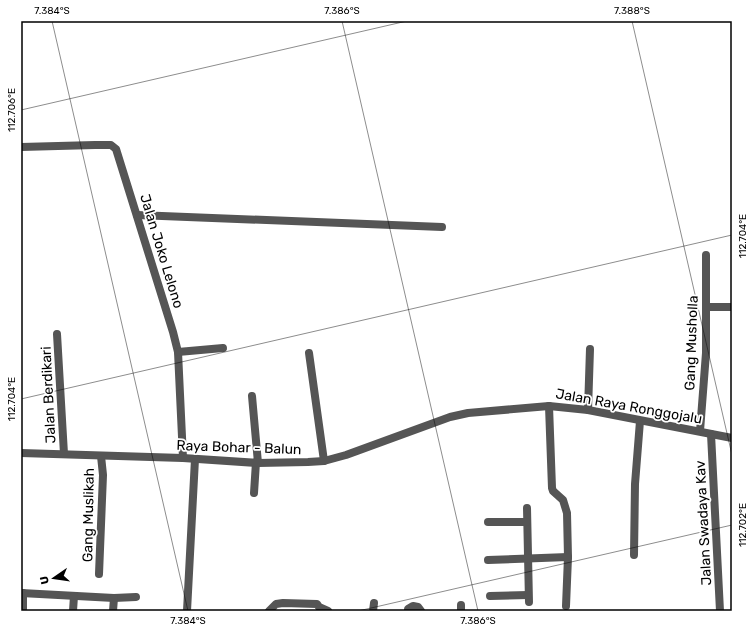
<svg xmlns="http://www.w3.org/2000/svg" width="753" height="632" font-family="Rubik,sans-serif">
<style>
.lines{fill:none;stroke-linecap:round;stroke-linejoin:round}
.minor{stroke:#555;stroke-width:8}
.tertiary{stroke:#555;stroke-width:8}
.ticks{fill:none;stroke:#000;stroke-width:1;stroke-opacity:0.45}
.labels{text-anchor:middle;stroke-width:3.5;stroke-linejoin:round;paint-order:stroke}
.street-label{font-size:14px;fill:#000;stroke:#fff}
.neatline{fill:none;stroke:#000;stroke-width:1.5}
.ticks-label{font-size:10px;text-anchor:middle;fill:#000}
</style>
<rect width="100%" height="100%" fill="#fff"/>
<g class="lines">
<!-- minor -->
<g class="minor">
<polyline points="21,147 95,145 111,145 116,149 173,332 178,352 183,458"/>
<polyline points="137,215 442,227"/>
<polyline points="706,307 732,307"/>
<polyline points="57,334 64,454"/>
<polyline points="178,352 223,348"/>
<polyline points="309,353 324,461"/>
<polyline points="252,396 258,463"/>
<polyline points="549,406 552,488 553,491 563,500 567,513 568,557 566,606"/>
<polyline points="588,410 590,349"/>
<polyline points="700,431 706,353 706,255"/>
<polyline points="711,434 720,611"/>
<polyline points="254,493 256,462"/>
<polyline points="527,508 529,602"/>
<polyline points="488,522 526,522"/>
<polyline points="634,555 635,484 640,421"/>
<polyline points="488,560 568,557"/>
<polyline points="99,574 103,475 101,456"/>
<polyline points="21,593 114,598 136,597"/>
<polyline points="490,596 528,595"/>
<polyline points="23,611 23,593"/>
<polyline points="73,611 74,596"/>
<polyline points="113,611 114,598"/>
<polyline points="187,611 195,459"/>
<polyline points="269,611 276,604 283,603 317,604 319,607 328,611"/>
<polyline points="373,611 374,603"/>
<polyline points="408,611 408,609 413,606 418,607 421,611"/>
<polyline points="461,611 461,605"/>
</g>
<!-- tertiary -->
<polyline class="tertiary" points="21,453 183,458 258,463 308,462 324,461 346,455 450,417 468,413 549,406 588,410 732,438"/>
</g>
<!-- ticks -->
<path class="ticks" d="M 52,21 L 188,611M 342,21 L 478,611M 632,21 L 732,455M 21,110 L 407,21M 21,399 L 732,235M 358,611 L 732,525"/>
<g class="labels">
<!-- street labels -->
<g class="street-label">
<text transform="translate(162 251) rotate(73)" y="5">Jalan Joko Lelono</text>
<text transform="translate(691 343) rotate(-88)" y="5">Gang Musholla</text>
<text transform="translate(48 395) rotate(-93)" y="5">Jalan Berdikari</text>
<text transform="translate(629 406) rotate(10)" y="5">Jalan Raya Ronggojalu</text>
<text transform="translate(239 447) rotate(2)" y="5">Raya Bohar - Balun</text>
<text transform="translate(88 515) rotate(-89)" y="5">Gang Muslikah</text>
<text transform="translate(703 523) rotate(-93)" y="5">Jalan Swadaya Kav</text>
</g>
</g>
<!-- border -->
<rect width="753" height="632" fill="none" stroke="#ffffff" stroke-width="44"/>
<!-- north arrow -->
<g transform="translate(54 578) rotate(257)" stroke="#ffffff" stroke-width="3" paint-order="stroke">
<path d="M0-3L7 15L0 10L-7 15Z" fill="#000000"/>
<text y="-6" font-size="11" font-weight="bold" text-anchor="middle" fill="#000000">U</text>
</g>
<rect x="22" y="22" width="709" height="588" class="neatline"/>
<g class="ticks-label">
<text x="52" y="14">7.384°S</text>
<text x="342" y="14">7.386°S</text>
<text x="632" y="14">7.388°S</text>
<text transform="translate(11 110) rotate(-90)" y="4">112.706°E</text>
<text transform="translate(742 236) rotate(-90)" y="4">112.704°E</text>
<text transform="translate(11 399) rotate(-90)" y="4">112.704°E</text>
<text transform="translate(742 525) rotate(-90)" y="4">112.702°E</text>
<text x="188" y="624">7.384°S</text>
<text x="478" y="624">7.386°S</text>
</g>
</svg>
